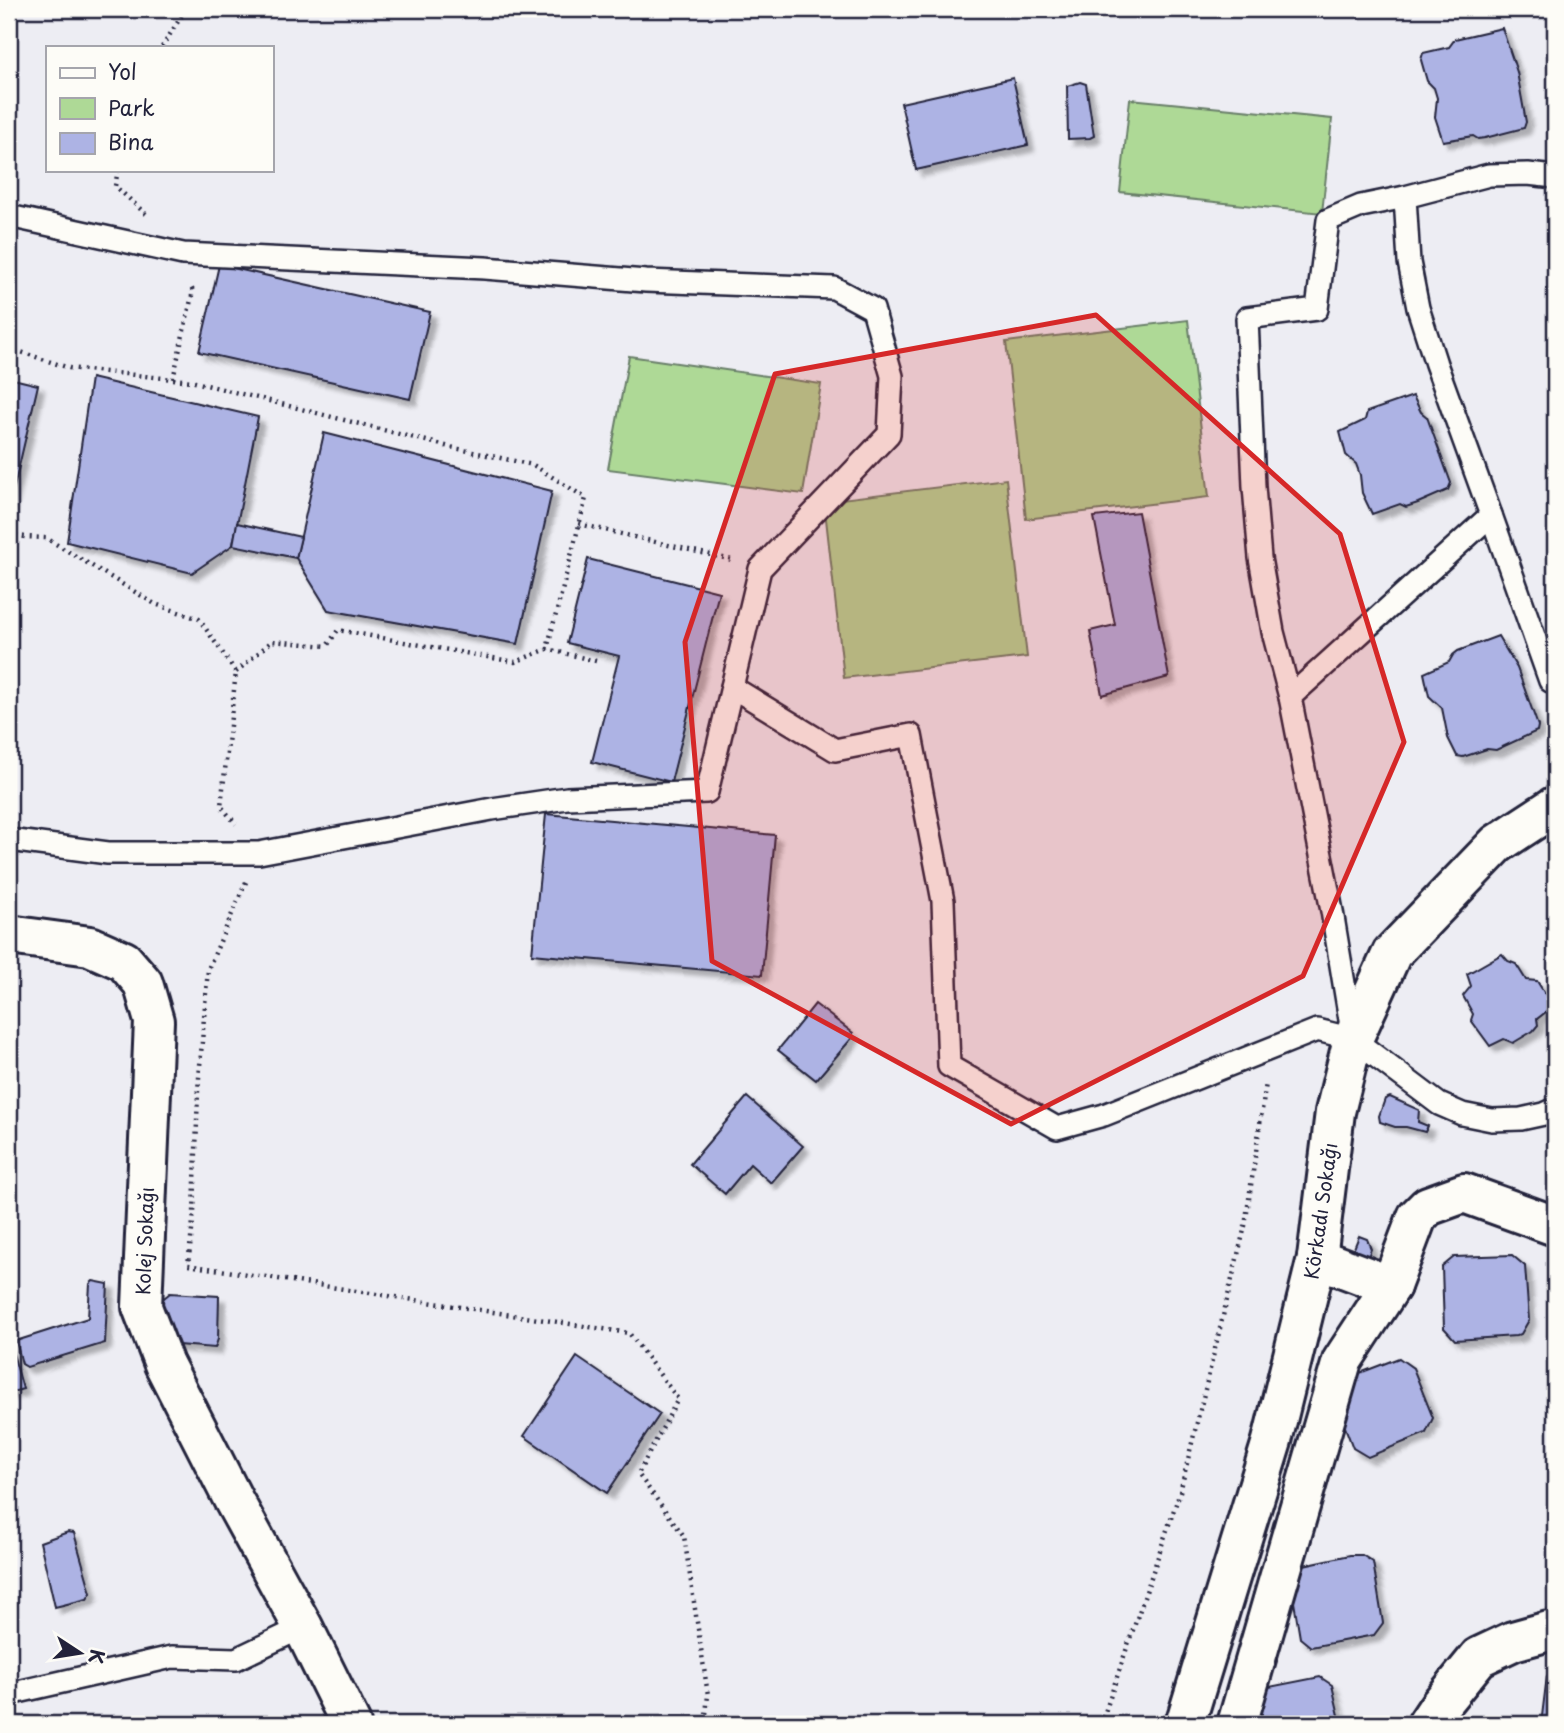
<svg xmlns="http://www.w3.org/2000/svg" width="1564" height="1733" font-family="'Playpen Sans',sans-serif">
<style>
.green{fill:#aed996;stroke:#687e68;stroke-width:2}
.building{fill:#adb3e4;stroke:#22223b;stroke-width:2;filter:url(#shadow)}
.lines{fill:none;stroke-linecap:round;stroke-linejoin:round}
.service-casing{stroke:#22223b;stroke-width:26}
.minor-casing{stroke:#22223b;stroke-width:44}
.tertiary-casing{stroke:#22223b;stroke-width:44}
.path{stroke:#22223b;stroke-width:4.5;stroke-dasharray:2 5;stroke-linecap:butt}
.service{stroke:#fdfcf7;stroke-width:21}
.minor{stroke:#fdfcf7;stroke-width:38}
.tertiary{stroke:#fdfcf7;stroke-width:38}
.marked{fill:#d62828;fill-opacity:0.2;stroke:#d62828;stroke-width:5;stroke-linejoin:round}
.labels{text-anchor:middle;stroke-width:5;stroke-linejoin:round;paint-order:stroke}
.street-label{font-size:19px;fill:#22223b;stroke:#fdfcf7}
</style>
<defs>
<filter id="shadow"><feDropShadow dx="6" dy="6" stdDeviation="2" flood-color="#0004"/></filter>
</defs>
<rect width="100%" height="100%" fill="#ededf3"/>
<filter id="ink" filterUnits="userSpaceOnUse"><feTurbulence type="fractalNoise" baseFrequency=".0143" numOctaves="2"/><feDisplacementMap in="SourceGraphic" scale="14" xChannelSelector="R" yChannelSelector="G"/><feConvolveMatrix kernelMatrix="1 2 1 2 8 2 1 2 1" color-interpolation-filters="sRGB"/></filter>
<g filter="url(#ink)">
<!-- green -->
<g class="green">
<polygon points="1130,99 1332,119 1322,213 1120,192"/>
<polygon points="1188,320 1209,497 1026,519 1006,342"/>
<polygon points="629,356 821,384 803,494 608,469"/>
<polygon points="1006,479 1027,657 844,678 824,501"/>
</g>
<!-- building -->
<g class="building">
<polygon points="1502,28 1517,72 1526,122 1524,128 1485,138 1478,139 1473,136 1443,141 1435,117 1437,98 1434,88 1427,81 1421,60 1423,53 1449,47 1455,39"/>
<polygon points="1013,78 1028,145 916,170 901,103"/>
<polygon points="1080,82 1086,84 1094,136 1090,138 1068,139 1067,86"/>
<polygon points="219,265 430,312 410,399 199,352"/>
<polygon points="9,378 38,385 9,509"/>
<polygon points="91,378 258,417 233,545 192,573 67,542"/>
<polygon points="1413,396 1421,412 1427,417 1451,483 1448,490 1418,503 1406,507 1400,504 1372,514 1362,493 1360,475 1356,464 1346,455 1340,432 1365,420 1367,412"/>
<polygon points="324,433 552,491 518,644 328,610 296,558"/>
<polygon points="1138,512 1169,677 1102,695 1090,631 1115,625 1094,517"/>
<polygon points="237,523 301,537 296,558 233,545"/>
<polygon points="588,559 719,592 671,782 592,762 619,656 567,643"/>
<polygon points="1498,636 1517,668 1538,726 1537,731 1496,750 1487,749 1463,757 1457,756 1448,738 1442,708 1429,696 1424,673 1449,662 1453,655 1458,651"/>
<polygon points="546,814 775,835 762,975 532,954"/>
<polygon points="1502,954 1508,961 1516,964 1526,980 1537,981 1550,1002 1551,1008 1537,1019 1538,1025 1533,1031 1513,1043 1504,1039 1490,1046 1471,1020 1473,1014 1463,996 1471,986 1467,974"/>
<polygon points="815,1004 853,1033 852,1038 816,1080 778,1050"/>
<polygon points="747,1097 803,1146 771,1183 750,1164 725,1194 690,1164"/>
<polygon points="1390,1097 1419,1110 1418,1122 1428,1126 1425,1132 1406,1127 1395,1127 1380,1122 1379,1116 1385,1099"/>
<polygon points="1359,1236 1367,1239 1371,1249 1366,1262 1350,1258"/>
<polygon points="1512,1255 1525,1266 1529,1320 1521,1334 1516,1336 1455,1340 1444,1328 1442,1267 1454,1257"/>
<polygon points="93,1281 108,1284 105,1343 27,1367 22,1364 16,1341 88,1318 90,1284"/>
<polygon points="170,1293 219,1296 218,1339 215,1348 165,1344 153,1307"/>
<polygon points="9,1339 23,1389 9,1393"/>
<polygon points="577,1357 660,1414 607,1493 524,1436"/>
<polygon points="1399,1358 1413,1368 1433,1418 1426,1433 1368,1457 1353,1448 1333,1395 1339,1381"/>
<polygon points="68,1532 74,1533 91,1593 87,1599 55,1607 40,1542"/>
<polygon points="1350,1555 1362,1555 1373,1562 1383,1623 1374,1635 1311,1647 1300,1638 1290,1578 1299,1566"/>
<polygon points="1555,1671 1555,1724 1541,1724 1547,1676"/>
<polygon points="1320,1677 1332,1685 1341,1724 1253,1724 1259,1689"/>
</g>
<g class="lines">
<!-- service casing -->
<g class="service-casing">
<g id="service">
<polyline points="9,216 183,254 485,268 646,281 834,288 873,309 892,376 889,434 760,569 707,792 567,798 492,809 259,853 108,853 9,840"/>
<polyline points="1491,515 1550,681"/>
<polyline points="732,687 835,750 911,735 943,901 949,1066 1057,1128 1104,1115 1317,1030 1353,1039 1439,1104 1462,1114 1492,1120 1521,1119 1544,1114 1555,1109"/>
<polyline points="1290,697 1491,515 1436,364 1418,308 1409,262 1405,197 1489,175 1528,174 1555,177"/>
<polyline points="1352,1032 1332,911 1290,697 1273,632 1260,558 1254,487 1247,318 1317,309 1328,220 1361,206 1405,197"/>
<polyline points="9,1694 172,1657 236,1659 303,1627"/>
</g>
</g>
<!-- minor casing -->
<g class="minor-casing">
<g id="minor">
<polyline points="9,935 90,946 124,961 143,983 154,1021 142,1307 164,1364 234,1501 303,1627 351,1724"/>
<polyline points="1317,1258 1391,1286"/>
<polyline points="1237,1724 1342,1361 1391,1286 1417,1217 1428,1206 1464,1193 1555,1226"/>
<polyline points="1427,1724 1439,1706 1479,1657 1513,1641 1549,1631 1555,1631"/>
</g>
</g>
<!-- tertiary casing -->
<g class="tertiary-casing">
<polyline id="tertiary" points="1185,1724 1272,1441 1317,1258 1335,1112 1353,1039 1392,953 1497,844 1555,806"/>
</g>
<!-- path -->
<g class="path">
<polyline points="162,47 186,9"/>
<polyline points="118,170 115,186 147,215"/>
<polyline points="9,348 69,368 191,381 450,447 533,465 586,498 547,649"/>
<polyline points="173,379 193,291 190,285"/>
<polyline points="579,524 732,560"/>
<polyline points="9,534 25,537 46,538 155,604 199,619 236,672 221,806 236,824"/>
<polyline points="236,672 272,641 327,646 338,630 515,662 547,649 596,661"/>
<polyline points="246,882 208,969 198,1090 194,1213 188,1265 629,1333 678,1399 638,1474 684,1536 708,1695 705,1724"/>
<polyline points="1101,1724 1180,1492 1245,1226 1266,1083"/>
</g>
<!-- service -->
<use href="#service" class="service"/>
<!-- minor -->
<use href="#minor" class="minor"/>
<!-- tertiary -->
<use href="#tertiary" class="tertiary"/>
</g>
</g>
<!-- marked area -->
<path class="marked" d="M 1096,315 L 1340,534 L 1404,742 L 1303,976 L 1011,1124 L 712,961 L 685,642 L 775,374 Z"/>
<g class="labels">
<!-- street labels -->
<g class="street-label">
<text transform="translate(1321 1211) rotate(-82)" y="7">Körkadı Sokağı</text>
<text transform="translate(145 1241) rotate(-88)" y="7">Kolej Sokağı</text>
</g>
</g>
<!-- margin -->
<rect width="1564" height="1733" fill="none" stroke="#fdfcf7" stroke-width="35"/>
<rect x="18" y="18" width="1529" height="1698" fill="none" stroke="#22223b" stroke-width="2.5" filter="url(#ink)"/>
<!-- legend -->
<rect x="46" y="46" width="228" height="126" fill="#fdfcf7" stroke="#a5a5ac" stroke-width="2"/>
<rect x="60" y="68" width="35" height="10" fill="#fdfcf7" stroke="#a5a5ac" stroke-width="2"/>
<text x="108" y="80" font-size="21" fill="#22223b">Yol</text>
<rect x="60" y="98" width="35" height="21" fill="#aed996" stroke="#a5a5ac" stroke-width="2"/>
<text x="108" y="116" font-size="21" fill="#22223b">Park</text>
<rect x="60" y="133" width="35" height="21" fill="#adb3e4" stroke="#a5a5ac" stroke-width="2"/>
<text x="108" y="150" font-size="21" fill="#22223b">Bina</text>
<!-- north arrow -->
<g transform="translate(80 1653) rotate(102)" stroke="#fdfcf7" stroke-width="5" paint-order="stroke">
<path d="M0-5L12 26L0 18L-12 26Z" fill="#22223b"/>
<text y="-10" font-size="19" font-weight="bold" text-anchor="middle" fill="#22223b">K</text>
</g>
</svg>
